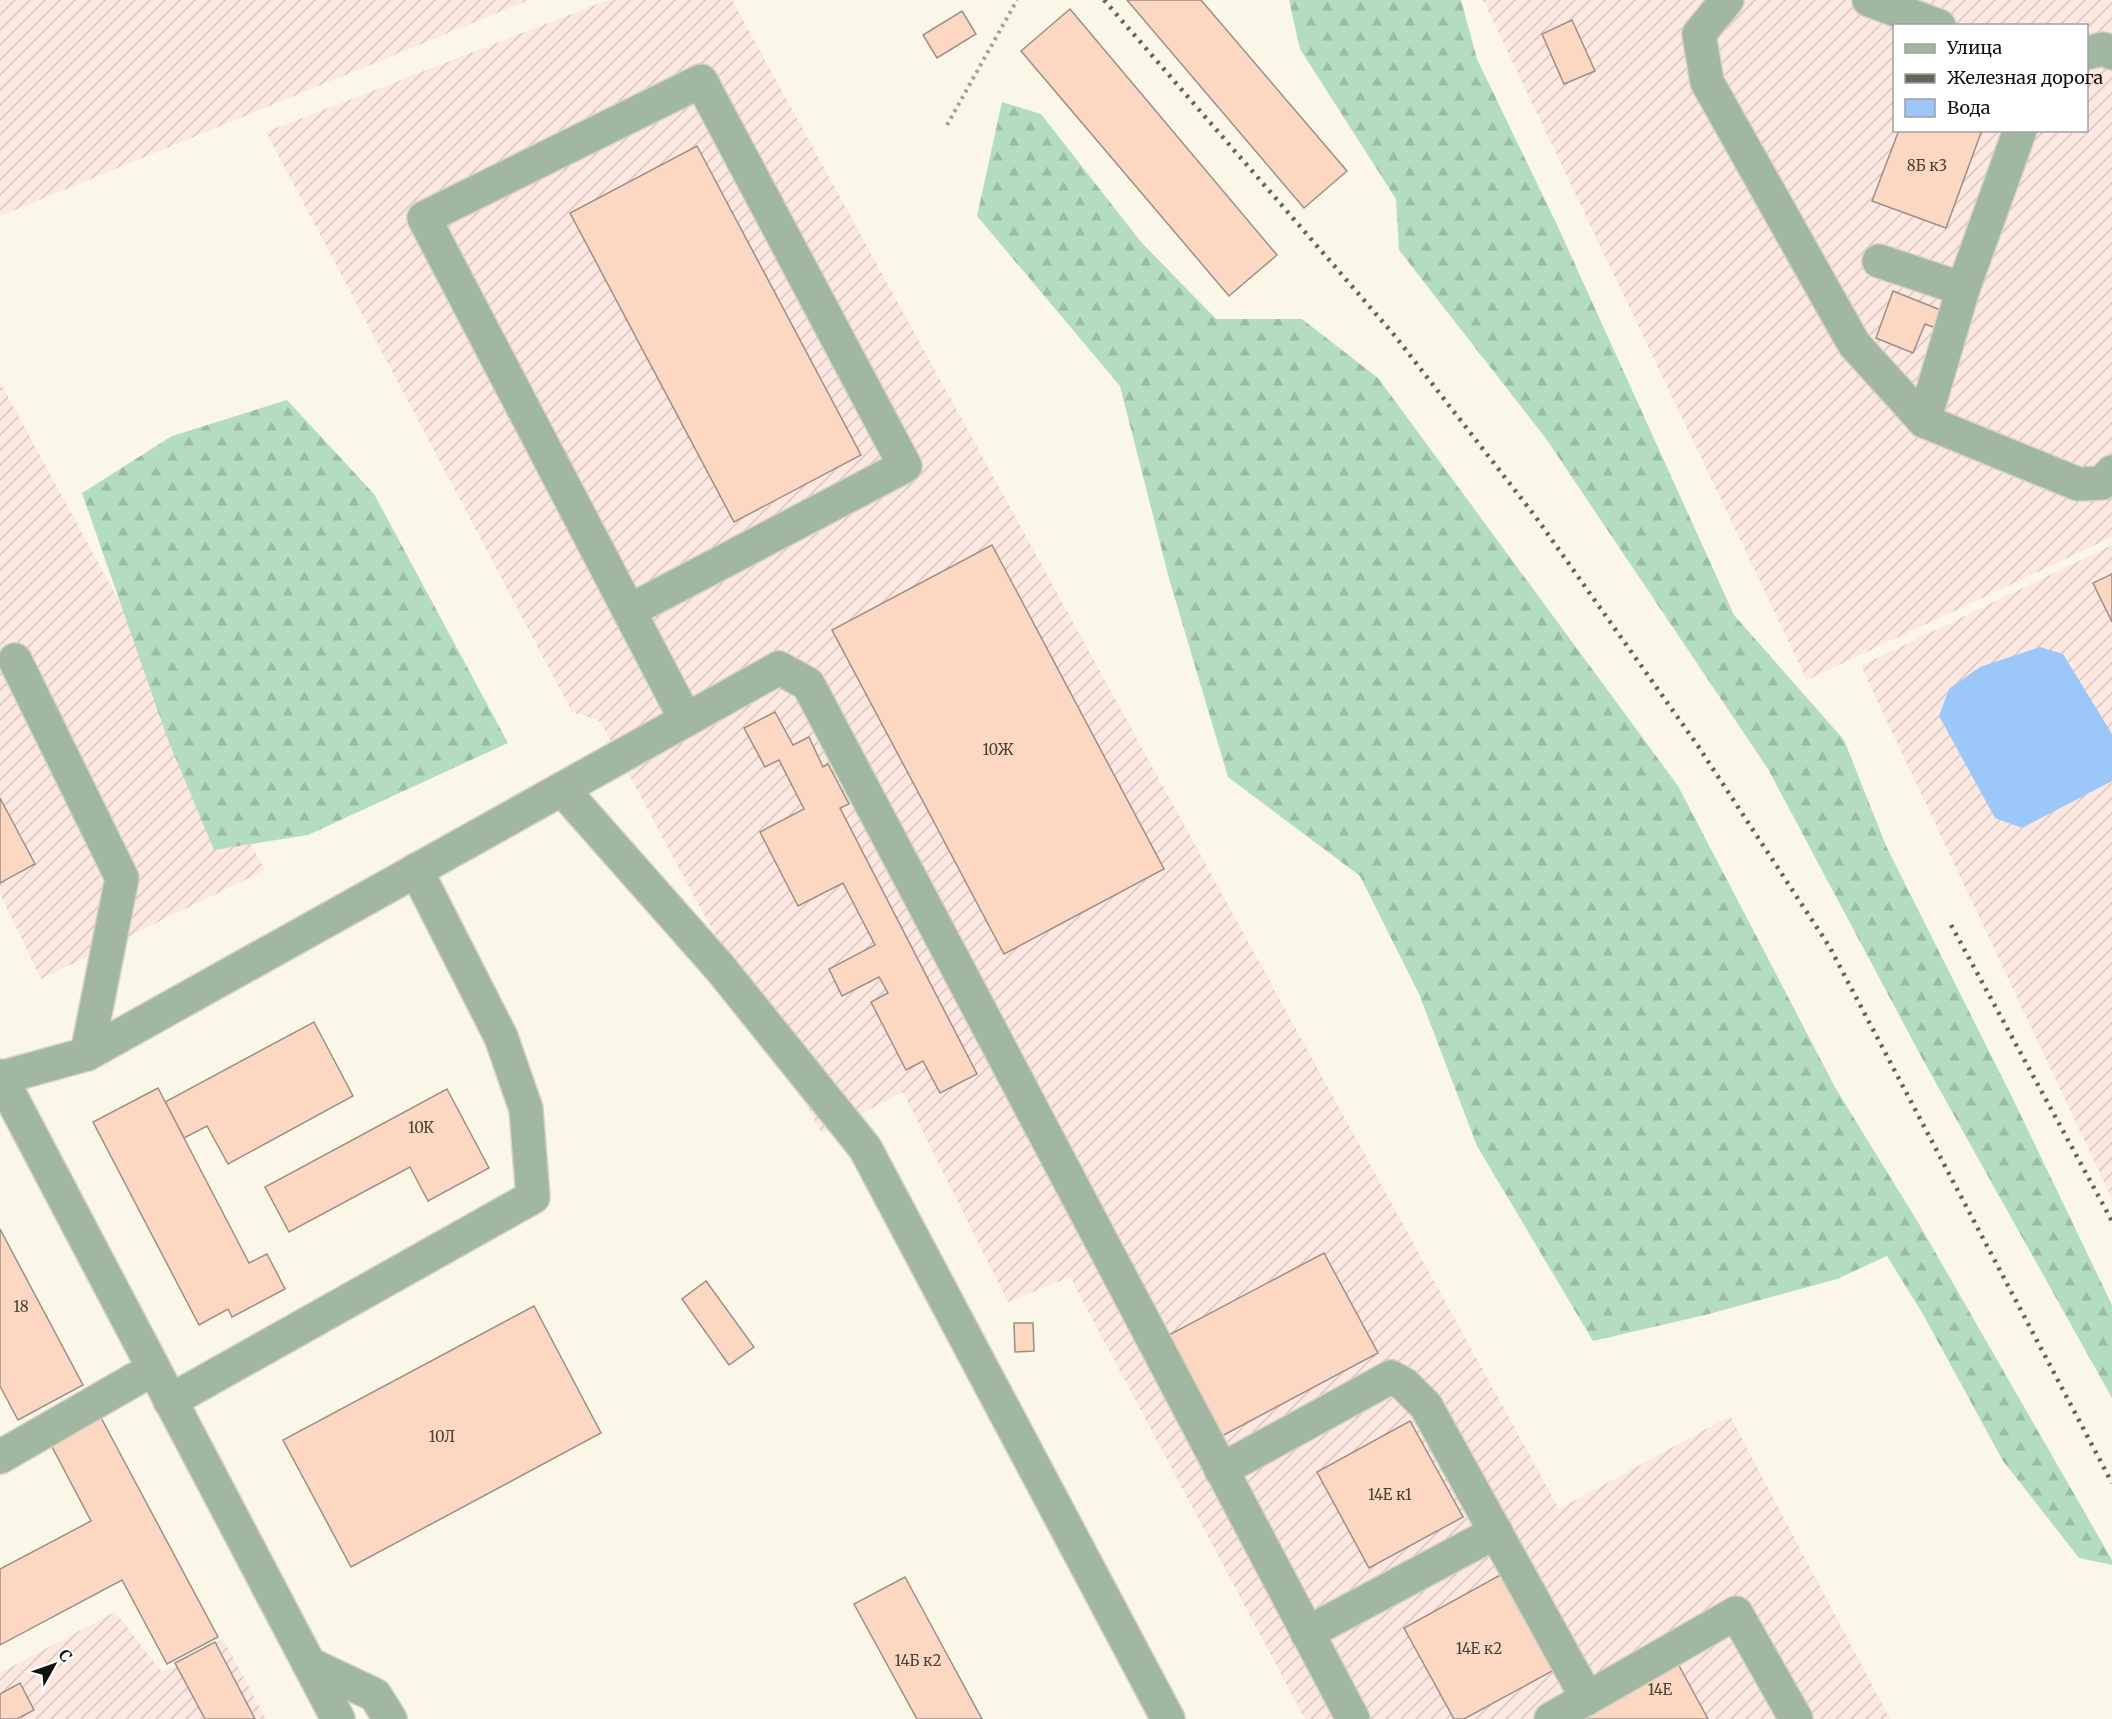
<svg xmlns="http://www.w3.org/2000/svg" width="2112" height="1719" font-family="Merriweather,serif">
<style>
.industrial{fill:url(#industrial-furrows);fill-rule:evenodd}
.forest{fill:url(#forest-firs)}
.water{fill:#9bc8f9}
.building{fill:#fcd7c1;stroke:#9c8f88;stroke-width:1.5}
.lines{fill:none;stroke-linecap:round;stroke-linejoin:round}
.minor-casing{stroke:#d5d2c6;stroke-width:36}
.path{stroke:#a4a197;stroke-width:4;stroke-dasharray:3 4.5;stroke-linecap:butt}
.minor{stroke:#a1b7a1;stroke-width:33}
.rail{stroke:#66645c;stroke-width:4.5;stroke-dasharray:3 6;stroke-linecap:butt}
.labels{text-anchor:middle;stroke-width:6;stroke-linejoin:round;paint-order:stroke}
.number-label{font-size:15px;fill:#4c4239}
</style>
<defs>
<pattern id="industrial-furrows" width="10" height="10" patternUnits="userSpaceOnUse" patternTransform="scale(1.5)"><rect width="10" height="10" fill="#fce8e1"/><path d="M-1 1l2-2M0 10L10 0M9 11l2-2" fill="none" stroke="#d7c6c0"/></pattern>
<pattern id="forest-firs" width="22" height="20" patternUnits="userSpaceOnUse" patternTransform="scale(1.5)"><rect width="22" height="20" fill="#b3dcc0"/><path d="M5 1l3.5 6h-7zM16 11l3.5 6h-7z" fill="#99bca4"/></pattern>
</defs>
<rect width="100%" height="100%" fill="#faf7e9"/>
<!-- industrial -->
<g class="industrial">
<polygon points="0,0 529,0 0,216"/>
<polygon points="608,0 732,0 1559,1509 1730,1416 1890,1719 1305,1719 1070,1277 1008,1302 903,1092 822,1134 600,721 572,712 266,132"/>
<path d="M 1483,0 L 2112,0 L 2112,537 L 1807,680 ZM 1894,26 L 2086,26 L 2086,130 L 1894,130 Z"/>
<polygon points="0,382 265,870 41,979 0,894"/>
<polygon points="2112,545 2112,1199 1861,666"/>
<polygon points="115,1612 162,1672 223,1639 266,1719 0,1719 0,1673"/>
</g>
<!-- forest -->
<g class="forest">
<polygon points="1289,0 1461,0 1477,59 1558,227 1734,615 1844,740 1887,848 2014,1101 2112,1305 2112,1398 1922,1058 1768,769 1547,440 1399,250 1396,199 1300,49"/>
<polygon points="1002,102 1041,114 1141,242 1216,319 1302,319 1378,378 1678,786 1836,1089 1919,1224 2112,1560 2112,1565 2079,1558 2003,1461 1924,1316 1887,1256 1837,1279 1709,1314 1593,1341 1477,1146 1419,994 1360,876 1228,777 1170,582 1120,386 977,216"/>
<polygon points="287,400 374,494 508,743 308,835 214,850 168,740 82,493 172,436"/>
</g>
<!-- water -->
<polygon class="water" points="2040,647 2063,654 2112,734 2112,781 2022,828 1995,818 1939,716 1949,689 1980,667"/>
<!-- building -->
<g class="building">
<polygon points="1127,0 1201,0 1347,171 1304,208"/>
<polygon points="1070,9 1277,255 1229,296 1021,51"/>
<polygon points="962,11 976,34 937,58 923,35"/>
<polygon points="1572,20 1595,71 1564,84 1542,34"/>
<polygon points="1899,130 1982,130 1946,228 1872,201"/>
<polygon points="697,146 861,455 734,522 570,213"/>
<polygon points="1893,291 1943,311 1936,328 1925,324 1913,353 1876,338"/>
<polygon points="992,545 1164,869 1004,954 832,630"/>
<polygon points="2112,574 2112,622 2093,583"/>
<polygon points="775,712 793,745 809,737 823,767 828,764 849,804 840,808 977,1074 940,1093 923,1061 906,1070 871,1002 888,993 879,977 842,996 829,969 875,945 843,883 798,906 760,832 804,809 779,760 765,767 744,728"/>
<polygon points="0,798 35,864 0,883"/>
<polygon points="314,1022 353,1096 228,1164 207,1126 184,1138 165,1102"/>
<polygon points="158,1088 249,1263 267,1254 285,1289 232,1317 228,1309 199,1325 93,1122"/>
<polygon points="447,1089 489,1168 428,1201 410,1167 289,1232 265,1187"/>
<polygon points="0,1229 83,1385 18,1420 0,1386"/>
<polygon points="1324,1253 1378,1353 1220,1437 1167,1336"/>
<polygon points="706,1281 754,1347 729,1365 682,1299"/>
<polygon points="534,1306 601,1433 351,1567 283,1440"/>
<polygon points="1014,1323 1033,1323 1034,1351 1015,1352"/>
<polygon points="99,1414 218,1637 167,1664 122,1580 0,1645 0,1569 91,1521 49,1441"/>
<polygon points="1410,1421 1463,1517 1369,1568 1317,1472"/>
<polygon points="1502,1574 1554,1670 1464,1719 1454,1719 1404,1628"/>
<polygon points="905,1577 982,1719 917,1719 854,1604"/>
<polygon points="215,1642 255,1719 205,1719 175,1663"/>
<polygon points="1677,1662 1708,1719 1577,1719"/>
<polygon points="20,1683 34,1710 17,1719 0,1719 0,1694"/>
</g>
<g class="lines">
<!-- minor casing -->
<g class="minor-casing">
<g id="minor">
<polyline points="1727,0 1699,34 1707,82 1854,344 1924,421"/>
<polyline points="1869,0 1939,26"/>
<polyline points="2086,53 2103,49 2112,53"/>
<polyline points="2020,130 1963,289 1924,421 2078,484 2102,483 2112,472"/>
<polyline points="1879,261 1963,289"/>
<polyline points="629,611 905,466 701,81 424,218 686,720"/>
<polyline points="15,660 122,878 87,1054"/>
<polyline points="562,789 721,969 865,1148 1168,1719"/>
<polyline points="0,1076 338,1719"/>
<polyline points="0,1078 87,1054 779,668 808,684 1353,1719"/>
<polyline points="170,1401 533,1197 526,1109 501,1037 416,870"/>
<polyline points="0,1457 153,1369"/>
<polyline points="1221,1470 1391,1377 1404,1384 1426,1406 1587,1698"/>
<polyline points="1307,1633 1496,1532"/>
<polyline points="309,1664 375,1695 390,1719"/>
<polyline points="1551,1719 1736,1613 1796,1719"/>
</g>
</g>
<!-- path -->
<polyline class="path" points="947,125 1017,0"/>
<!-- minor -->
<use href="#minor" class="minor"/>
<!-- rail -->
<g class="rail">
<polyline points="1104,0 1395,336 1535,516 1698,746 1829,946 2112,1483"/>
<polyline points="1951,925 2112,1221"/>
</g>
</g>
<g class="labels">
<!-- number labels -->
<g class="number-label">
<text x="1927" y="171">8Б к3</text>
<text x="998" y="755">10Ж</text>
<text x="421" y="1133">10К</text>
<text x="21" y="1312">18</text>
<text x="442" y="1442">10Л</text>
<text x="1390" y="1500">14Е к1</text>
<text x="1479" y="1654">14Е к2</text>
<text x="918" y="1666">14Б к2</text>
<text x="1660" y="1695">14Е</text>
</g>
</g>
<!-- legend -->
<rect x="1893" y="24" width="195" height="108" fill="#ffffff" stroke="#a0a09e" stroke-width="1.5"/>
<rect x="1905" y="44" width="30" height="9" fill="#a1b7a1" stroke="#a0a09e" stroke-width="1.5"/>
<text x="1947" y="54" font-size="18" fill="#12110c">Улица</text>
<rect x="1905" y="74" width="30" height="9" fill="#66645c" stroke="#a0a09e" stroke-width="1.5"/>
<text x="1947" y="84" font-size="18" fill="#12110c">Железная дорога</text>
<rect x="1905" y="99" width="30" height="18" fill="#9bc8f9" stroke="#a0a09e" stroke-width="1.5"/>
<text x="1947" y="114" font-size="18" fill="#12110c">Вода</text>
<!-- north arrow -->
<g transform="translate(54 1665) rotate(50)" stroke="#ffffff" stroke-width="4.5" paint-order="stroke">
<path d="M0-4.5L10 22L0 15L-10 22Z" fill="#12110c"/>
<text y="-9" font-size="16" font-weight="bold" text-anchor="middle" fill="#12110c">С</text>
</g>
</svg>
